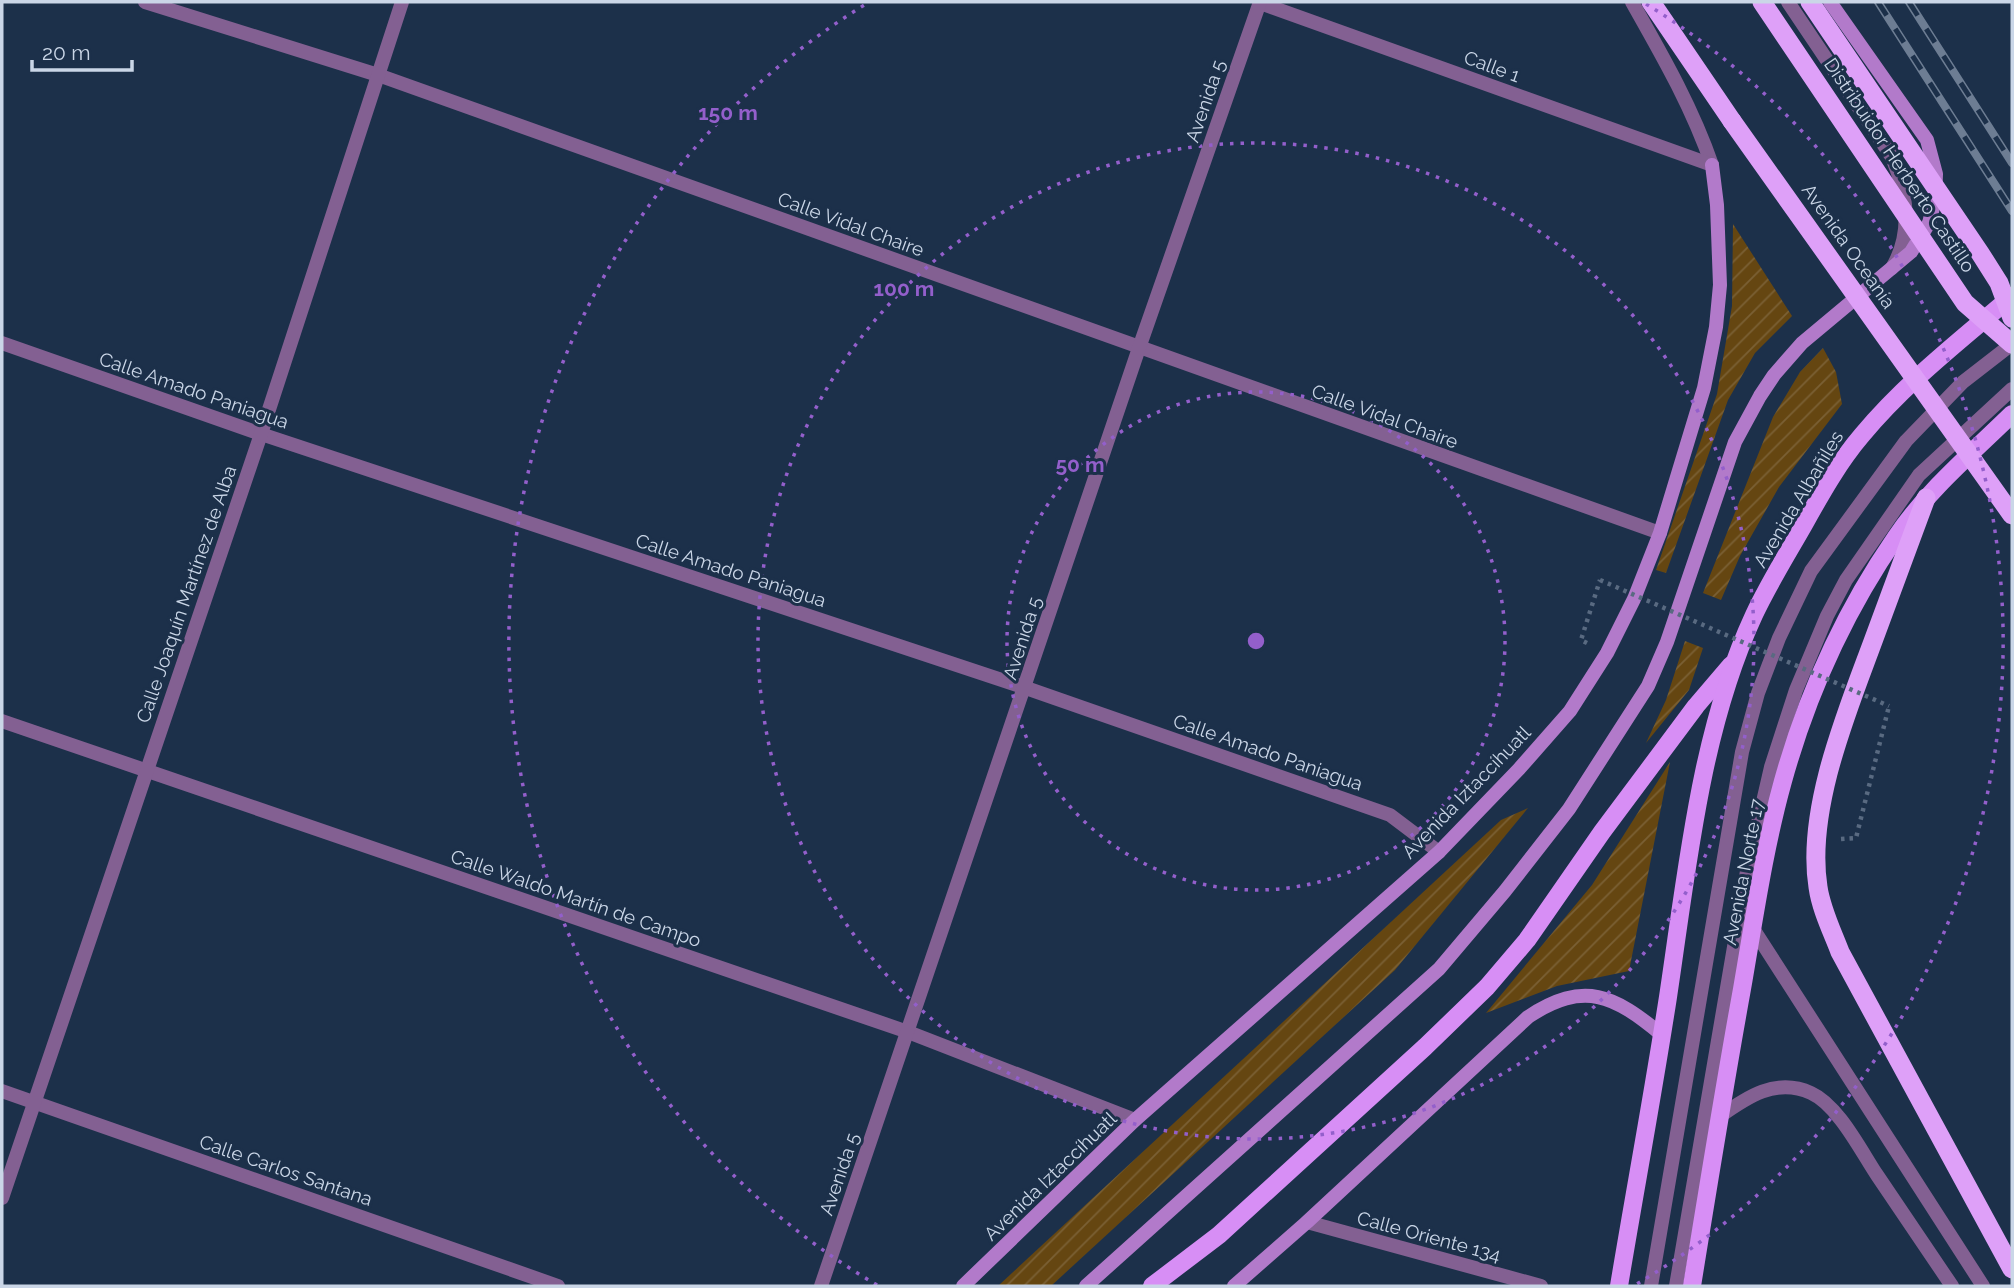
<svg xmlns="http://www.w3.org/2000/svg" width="2014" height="1288" font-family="Raleway,sans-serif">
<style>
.garden{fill:url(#garden-furrows)}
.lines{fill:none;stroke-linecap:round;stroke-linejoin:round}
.path{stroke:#596a81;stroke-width:4.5;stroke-dasharray:3.5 5;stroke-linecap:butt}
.service{stroke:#836092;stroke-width:14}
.minor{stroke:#836092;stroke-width:14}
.secondary{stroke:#b27aca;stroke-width:14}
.primary{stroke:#d78ef5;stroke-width:18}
.trunk{stroke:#dea0f8;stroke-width:19}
.rail-casing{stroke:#6d7d93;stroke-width:8}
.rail{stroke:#1c304a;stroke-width:5;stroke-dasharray:16;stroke-linecap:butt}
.path-bridge{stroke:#596a81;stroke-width:4.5;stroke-dasharray:3.5 5;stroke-linecap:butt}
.trunk-bridge{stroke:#dea0f8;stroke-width:19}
.ring{fill:none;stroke:#935fcb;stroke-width:3.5;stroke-dasharray:3.5 7}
.labels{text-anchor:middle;stroke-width:6;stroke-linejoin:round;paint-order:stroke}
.street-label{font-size:19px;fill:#cad6e7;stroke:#1c304a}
.centre{fill:#935fcb;stroke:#1c304a;stroke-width:3.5}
.ring-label{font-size:21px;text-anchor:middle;font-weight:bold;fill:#935fcb;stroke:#1c304a;stroke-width:6;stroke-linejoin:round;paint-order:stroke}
</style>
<defs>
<pattern id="garden-furrows" width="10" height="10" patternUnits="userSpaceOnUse" patternTransform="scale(1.75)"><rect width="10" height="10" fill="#654611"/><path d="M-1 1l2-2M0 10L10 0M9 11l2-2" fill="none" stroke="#7a6034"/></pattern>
</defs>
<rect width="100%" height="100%" fill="#1c304a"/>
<!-- garden -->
<g class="garden">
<polygon points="1733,224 1792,316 1755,353 1728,400 1666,573 1656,570 1717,394 1732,306"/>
<polygon points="1823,348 1836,372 1842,404 1779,487 1740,556 1721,600 1703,593 1773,417 1800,372"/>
<polygon points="1685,641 1703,648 1689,690 1646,743 1666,700"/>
<polygon points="1670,762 1629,971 1557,986 1486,1013 1592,885"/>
<polygon points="1528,808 1395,970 1051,1286 998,1286 1501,820"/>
</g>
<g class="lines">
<!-- path -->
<g class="path">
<polyline points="1587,643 1581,640 1600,580"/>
<polyline points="1841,839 1856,838 1889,706"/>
</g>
<!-- service -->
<g class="service">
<path d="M 1632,2 C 1662,55 1692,107 1712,165"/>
<path d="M 1788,2 L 1892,157 C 1907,193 1913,233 1892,268"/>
<polyline points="1752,927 1983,1286"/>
<polyline points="1651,1286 1742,752 1758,693 1779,638 1811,571 1906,441 1963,382 2012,344"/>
<polyline points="1676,1286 1747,871 1771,767 1796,690 1827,616 1846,580 1919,475 2012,389"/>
</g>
<!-- minor -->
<g class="minor">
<polyline points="145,2 378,75 1660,533"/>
<polyline points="1260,3 1712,165"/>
<polyline points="2,343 261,434 1026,688 1390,815 1439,852"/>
<polyline points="2,721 908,1032 1135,1120"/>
<polyline points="2,1091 558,1286"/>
<path d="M 1719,1117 C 1747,1097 1776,1077 1811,1093 C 1838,1105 1861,1151 1877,1175 C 1902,1212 1927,1249 1952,1286"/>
<polyline points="2,1198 261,434 402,2"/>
<polyline points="1307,1222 1541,1286"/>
<polyline points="821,1286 1139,348 1260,2"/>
</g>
<!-- secondary -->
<g class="secondary">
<polyline points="963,1286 1135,1120 1439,852 1519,769 1570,711 1607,653 1634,599 1660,533 1704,388 1716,327 1720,285 1717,205 1712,165"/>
<polyline points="1086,1286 1439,969 1505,891 1569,809 1648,686 1667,642 1735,442 1760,396 1774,375 1802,343 1911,252 1929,223 1935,200 1936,174 1927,140 1830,2"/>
<path d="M 1234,1286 L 1307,1222 L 1528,1017 C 1584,980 1614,995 1662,1035"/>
</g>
<!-- primary -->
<g class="primary">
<polyline points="1152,1286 1219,1235 1425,1047 1487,987 1527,940 1602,832 1696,706 1731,665"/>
<path d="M 1619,1286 C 1635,1190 1653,1094 1668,997 C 1687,871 1700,731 1754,615 C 1768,585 1786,556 1802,528 C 1820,496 1838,463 1862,435 C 1906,382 1961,340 2012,296"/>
<path d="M 1692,1286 C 1708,1187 1724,1088 1742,989 C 1754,920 1764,849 1783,781 C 1807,695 1845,611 1896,537 C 1927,491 1972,453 2012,414"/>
</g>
<!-- trunk -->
<g class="trunk">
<polyline points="1651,2 1732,121"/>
<path d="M 1926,498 C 1908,547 1890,595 1872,644 C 1846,714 1806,811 1818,887 C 1821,909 1832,931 1840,952 L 2012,1269"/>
</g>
<!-- rail casing -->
<g class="rail-casing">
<g id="rail">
<polyline points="1878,2 2012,211"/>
<polyline points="1909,2 2012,163"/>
</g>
</g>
<!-- rail -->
<use href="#rail" class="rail"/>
<!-- path-bridge -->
<polyline class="path-bridge" points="1600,580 1889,706"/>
<!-- trunk-bridge -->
<g class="trunk-bridge">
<polyline points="1762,2 1965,303 2012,344"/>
<polyline points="1810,2 1980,253 1999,283 2012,318"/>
<polyline points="1732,121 2012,515"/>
</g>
</g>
<!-- distance rings -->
<g class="ring">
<circle cx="1256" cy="641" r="249"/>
<circle cx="1256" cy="641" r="498"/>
<path d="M877 1285A747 747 0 0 1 866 4M1646 4A747 747 0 0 1 1635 1285"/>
</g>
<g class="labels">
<!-- street labels -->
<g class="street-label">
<text transform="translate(1492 66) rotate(20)" y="7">Calle 1</text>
<text transform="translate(1205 101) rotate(-71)" y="7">Avenida 5</text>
<text transform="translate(1900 165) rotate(56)" y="7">Distribuidor Herberto Castillo</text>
<text transform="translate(851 224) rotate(20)" y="7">Calle Vidal Chaire</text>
<text transform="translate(1849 246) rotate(55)" y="7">Avenida Oceanía</text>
<text transform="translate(194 390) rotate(19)" y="7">Calle Amado Paniagua</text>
<text transform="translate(1385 416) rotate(20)" y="7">Calle Vidal Chaire</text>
<text transform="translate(1798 499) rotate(-59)" y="7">Avenida Albañiles</text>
<text transform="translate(731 570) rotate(18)" y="7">Calle Amado Paniagua</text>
<text transform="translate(186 594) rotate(-71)" y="7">Calle Joaquín Martínez de Alba</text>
<text transform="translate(1022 638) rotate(-72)" y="7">Avenida 5</text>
<text transform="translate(1268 752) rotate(19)" y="7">Calle Amado Paniagua</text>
<text transform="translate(1466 792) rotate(-46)" y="7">Avenida Iztaccíhuatl</text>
<text transform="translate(1743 872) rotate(-79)" y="7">Avenida Norte 17</text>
<text transform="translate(576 898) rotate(19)" y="7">Calle Waldo Martín de Campo</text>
<text transform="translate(286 1170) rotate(19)" y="7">Calle Carlos Santana</text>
<text transform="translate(839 1174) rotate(-71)" y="7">Avenida 5</text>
<text transform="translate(1050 1176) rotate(-44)" y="7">Avenida Iztaccíhuatl</text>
<text transform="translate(1429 1236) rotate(15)" y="7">Calle Oriente 134</text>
</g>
</g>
<circle cx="1256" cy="641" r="10" class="centre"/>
<g class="ring-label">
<text x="728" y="120">150 m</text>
<text x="904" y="296">100 m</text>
<text x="1080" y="472">50 m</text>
</g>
<!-- border -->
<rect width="2014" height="1288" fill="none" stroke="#cad6e7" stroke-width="7"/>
<!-- scale -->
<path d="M32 60v10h100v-10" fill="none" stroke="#cad6e7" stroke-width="3.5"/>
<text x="42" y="60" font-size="21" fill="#cad6e7" stroke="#1c304a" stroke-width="5" paint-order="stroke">20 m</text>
</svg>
